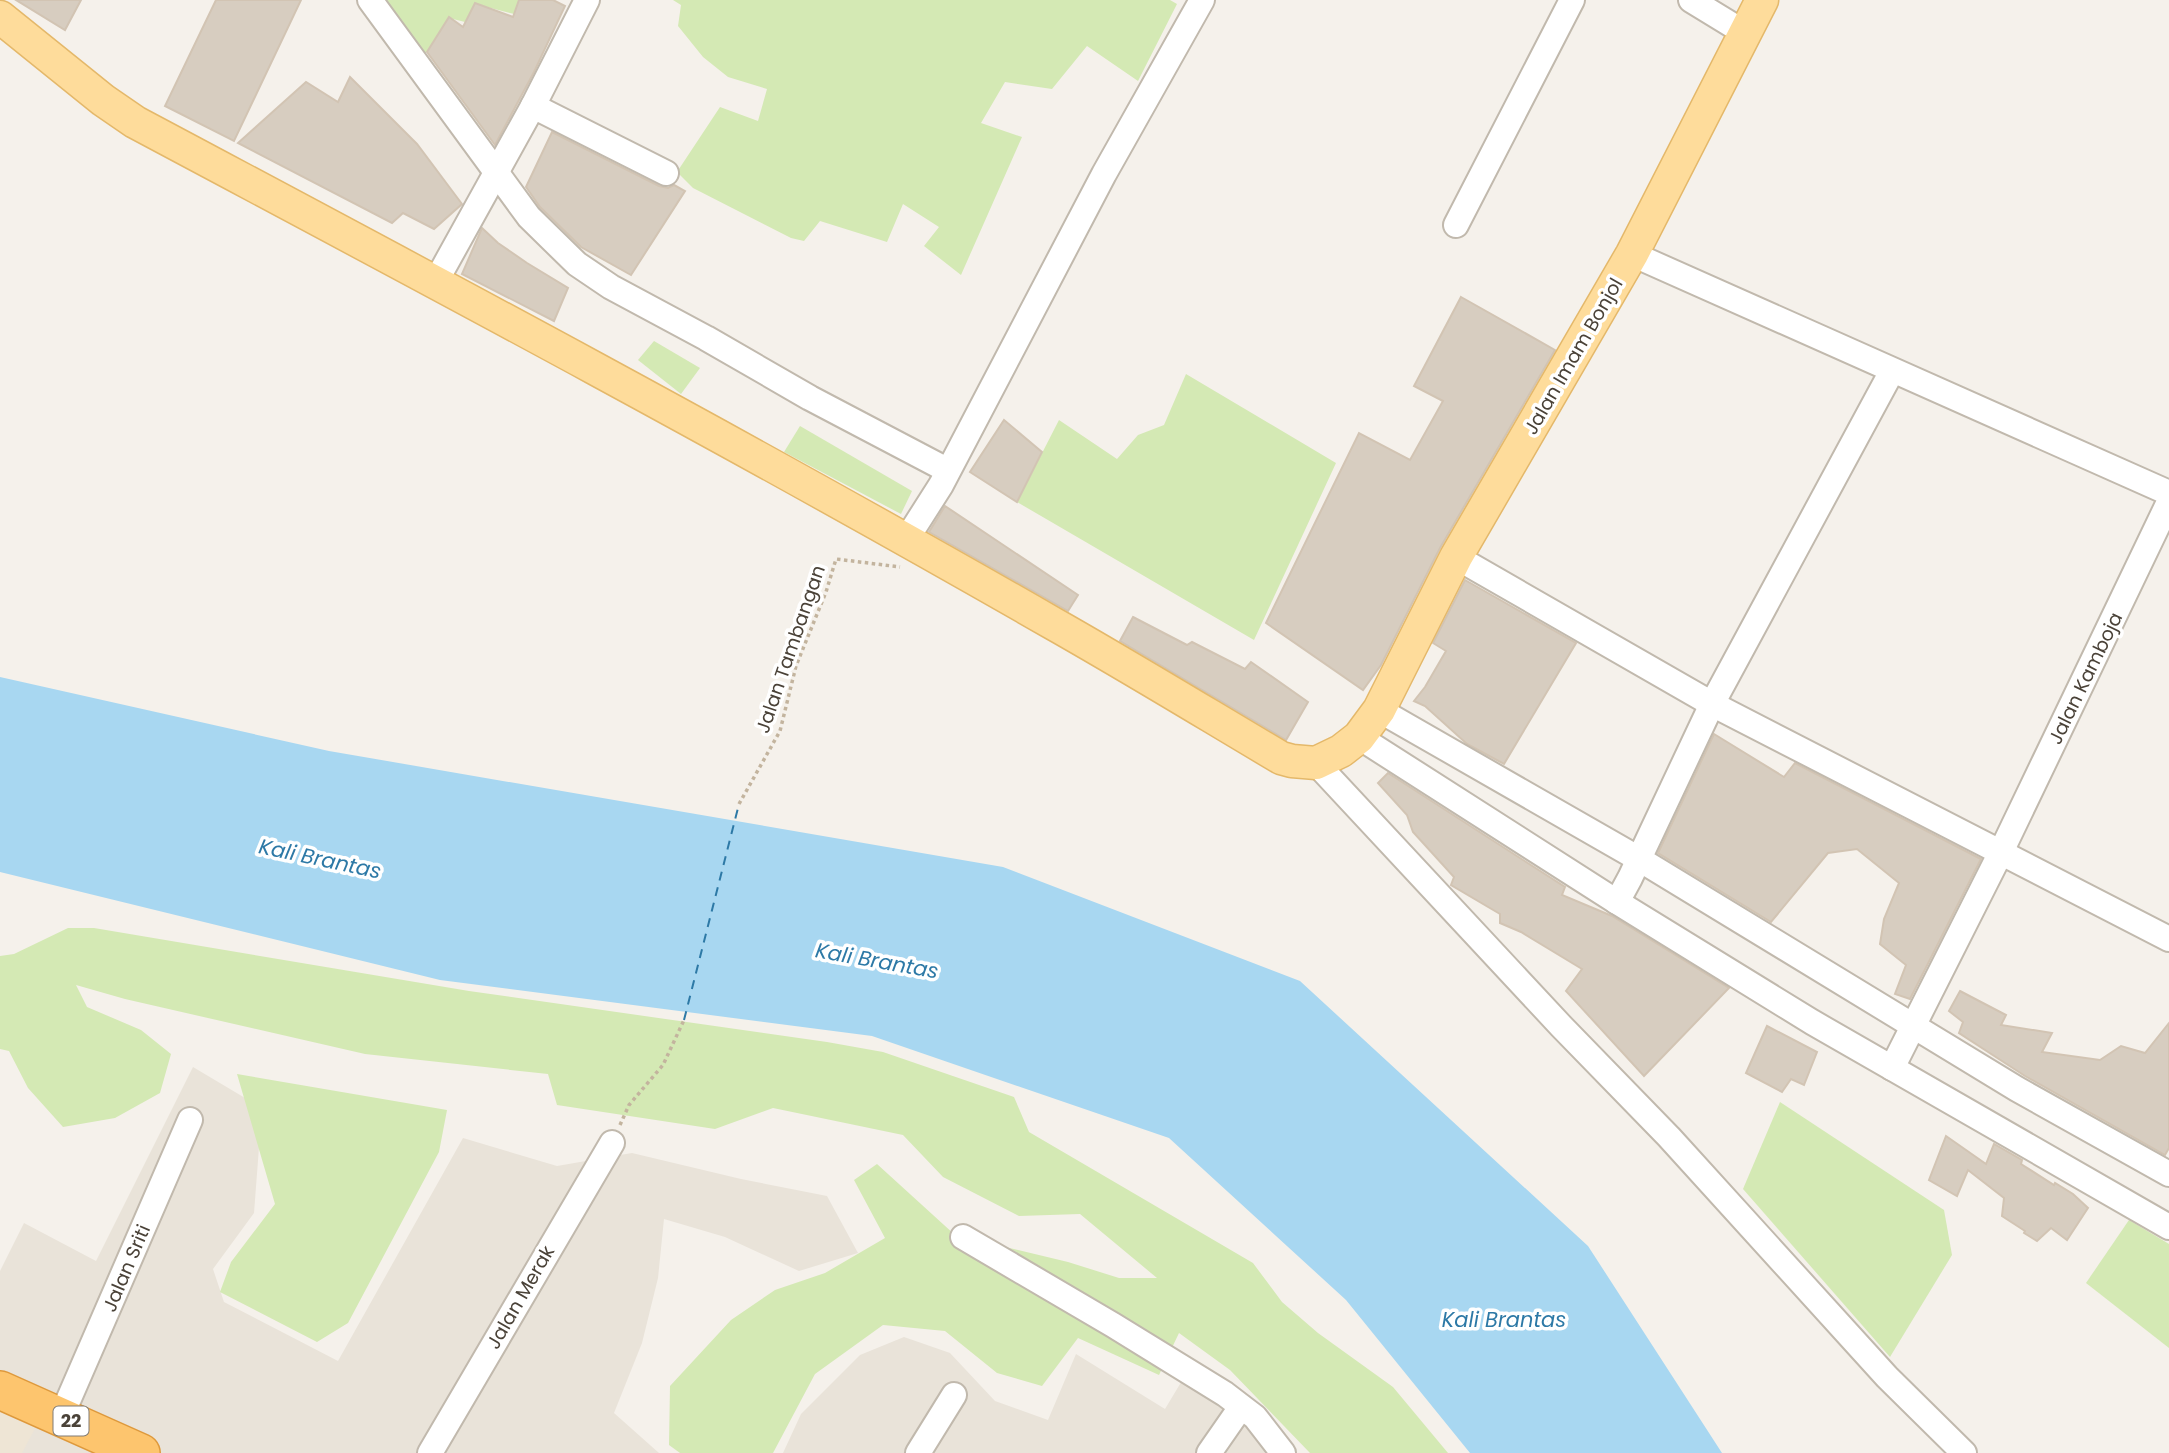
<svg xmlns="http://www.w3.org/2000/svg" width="2169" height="1453" font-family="Poppins,sans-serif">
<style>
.residential{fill:#e9e3d9}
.education{fill:#eee5d5}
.green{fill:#d4e9b4}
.water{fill:#a8d7f1}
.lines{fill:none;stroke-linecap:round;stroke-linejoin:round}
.ferry{stroke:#2d79a6;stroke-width:2;stroke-dasharray:9 7;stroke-linecap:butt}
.building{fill:#d7cdc0;stroke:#d2c4b3;stroke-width:2}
.minor-casing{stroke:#c1b9ad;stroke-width:28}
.major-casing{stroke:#e4b86a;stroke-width:35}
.highway-casing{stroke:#de993c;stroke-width:40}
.path{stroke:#c3b49e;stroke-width:3.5;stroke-dasharray:3.5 3.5;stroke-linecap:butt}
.minor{stroke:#fff;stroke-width:24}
.major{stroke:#fedc9b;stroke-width:32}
.highway{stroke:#fdc56e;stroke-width:37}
.labels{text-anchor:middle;stroke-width:7;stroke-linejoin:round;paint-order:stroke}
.shield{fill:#fff;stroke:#807b74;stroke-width:2}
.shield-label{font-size:18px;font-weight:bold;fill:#4a4238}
.street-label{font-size:19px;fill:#4a4238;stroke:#fff}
.water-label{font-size:21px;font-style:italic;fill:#2d79a6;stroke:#fff}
</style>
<rect width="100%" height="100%" fill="#f5f1eb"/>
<!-- residential -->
<g class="residential">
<polygon points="193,1067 262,1108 254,1213 213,1269 224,1302 338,1361 463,1138 557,1166 632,1153 741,1179 827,1196 858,1253 799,1271 725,1237 664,1219 658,1278 642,1343 614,1413 659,1453 0,1453 0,1271 24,1223 96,1261"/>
<polygon points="904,1337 950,1353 995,1401 1048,1420 1076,1354 1165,1409 1183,1379 1256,1435 1267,1453 783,1453 801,1414 860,1355"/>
</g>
<!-- education -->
<polygon class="education" points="0,1401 40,1419 22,1453 0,1453"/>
<!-- green -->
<g class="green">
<polygon points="382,0 519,0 514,14 475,4 465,22 449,18 423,57"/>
<polygon points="673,0 1170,0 1177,4 1138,81 1087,46 1052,89 1005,82 981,123 1022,137 961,275 924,246 939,227 903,204 887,242 820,221 804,241 791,238 693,188 677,172 720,107 758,121 767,89 728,77 703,57 678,26 681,5"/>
<polygon points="654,341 700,368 681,394 638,360"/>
<polygon points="1186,374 1336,463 1254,640 1017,502 1059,420 1117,459 1138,435 1164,425"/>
<polygon points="800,426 912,491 901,514 784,452"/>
<polygon points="68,928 94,928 469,991 827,1042 883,1052 1014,1097 1029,1132 1253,1263 1282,1302 1318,1333 1393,1387 1448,1453 1310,1453 1230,1370 1179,1333 1159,1375 1078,1338 1042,1386 997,1373 945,1331 883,1325 815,1374 773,1453 680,1453 669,1445 670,1386 731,1320 775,1290 825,1273 885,1238 854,1180 877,1164 955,1235 1068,1262 1119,1278 1157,1278 1080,1214 1019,1216 943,1177 903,1135 773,1108 715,1129 557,1105 548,1074 365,1054 125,999 76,985 87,1007 141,1030 171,1054 160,1093 115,1118 63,1127 28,1088 9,1051 0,1049 0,956 14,954"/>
<polygon points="237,1074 447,1110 439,1152 348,1323 317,1342 220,1292 231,1262 275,1204"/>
<polygon points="1780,1102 1944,1210 1952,1255 1890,1357 1743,1189"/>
<polygon points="2129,1220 2169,1244 2169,1348 2086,1283"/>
</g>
<!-- water -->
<polygon class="water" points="0,677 329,751 1003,867 1300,981 1588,1246 1722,1453 1470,1453 1346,1300 1169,1138 872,1036 440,980 0,872"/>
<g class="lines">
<!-- ferry -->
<polyline class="ferry" points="684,1020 739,804"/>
</g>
<!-- building -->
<g class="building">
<polygon points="16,0 81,0 65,30"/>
<polygon points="216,0 301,0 234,141 165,106"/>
<polygon points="519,0 553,0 565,6 534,72 495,145 427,52 449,17 463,27 475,3 513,17"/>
<polygon points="350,77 417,144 462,204 434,229 403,213 392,223 238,143 306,82 338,102"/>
<polygon points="552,132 659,186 668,188 674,185 685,191 631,275 581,247 540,207 526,187"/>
<polygon points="482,228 498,243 527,263 568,288 554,321 462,274"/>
<polygon points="1461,297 1555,350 1440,548 1381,665 1363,690 1266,623 1359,433 1410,460 1443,401 1414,386"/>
<polygon points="1004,420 1042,452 1017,502 970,472"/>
<polygon points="945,506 1078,595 1068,611 929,532"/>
<polygon points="1465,580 1576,643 1504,764 1467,744 1425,706 1414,701 1425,687 1446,651 1433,643"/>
<polygon points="1133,617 1187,645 1192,642 1245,669 1251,662 1308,702 1286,740 1120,641"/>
<polygon points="1714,734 1784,777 1795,763 1981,859 1910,999 1895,994 1906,965 1880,944 1884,919 1899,883 1857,849 1828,853 1771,922 1658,853"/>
<polygon points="1388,773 1565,887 1562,895 1612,916 1729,988 1644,1076 1566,991 1582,969 1521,932 1500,923 1500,914 1451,885 1454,877 1413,832 1407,815 1378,783"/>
<polygon points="1960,991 2006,1015 2001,1025 2052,1033 2042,1052 2100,1060 2121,1046 2145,1053 2169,1023 2169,1148 2165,1155 2025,1076 1959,1033 1963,1022 1949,1011"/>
<polygon points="1767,1026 1817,1052 1804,1085 1791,1079 1782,1092 1746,1073"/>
<polygon points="1946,1136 1986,1164 1994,1144 2022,1160 2021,1164 2054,1185 2055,1183 2073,1194 2088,1208 2067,1240 2051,1228 2037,1241 2024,1233 2025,1231 2002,1216 2004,1198 1968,1170 1957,1196 1929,1180"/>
</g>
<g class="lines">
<!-- minor casing -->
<g class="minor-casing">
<g id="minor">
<polyline points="370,0 529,217 577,264 611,287 706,338 810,398 947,470"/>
<polyline points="1691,0 1745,33"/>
<polyline points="533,106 666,173"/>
<polyline points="1456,225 1572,0"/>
<polyline points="1632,254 2169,493"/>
<polyline points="435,283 533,106 587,0"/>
<polyline points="906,540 941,485 1104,174 1202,0"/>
<polyline points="1456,557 1712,704 2169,939"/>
<polyline points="1379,710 1639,859 2017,1089 2169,1174"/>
<polyline points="1359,737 1617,902 1812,1022 2169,1227"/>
<polyline points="1316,763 1561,1026 1669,1137 1887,1377 1964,1453"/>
<polyline points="1617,902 1630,878 1712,704 1892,371"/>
<polyline points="1892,1068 2000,854 2169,502"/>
<polyline points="963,1237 1113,1325 1225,1394 1255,1417 1283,1453"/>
<polyline points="61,1417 190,1120"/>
<polyline points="430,1453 612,1143"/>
<polyline points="918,1453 954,1395"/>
<polyline points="1209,1453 1241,1407"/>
</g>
</g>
<!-- major casing -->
<g class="major-casing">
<path id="major" d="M 0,17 L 103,100 L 135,122 C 443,286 751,450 1054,624 C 1130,667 1205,713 1281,758 L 1292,761 L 1316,763 L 1341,751 L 1359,737 L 1379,710 L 1456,557 L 1632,254 L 1762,0"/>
</g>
<!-- highway casing -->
<g class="highway-casing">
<polyline id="highway" points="0,1390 141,1453"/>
</g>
<!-- path -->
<g class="path">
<polyline points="739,804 780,731 796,666 826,592 836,559 900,567"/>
<polyline points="620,1125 629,1105 663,1065 684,1020"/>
</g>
<!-- minor -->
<use href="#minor" class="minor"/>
<!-- major -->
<use href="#major" class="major"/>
<!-- highway -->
<use href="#highway" class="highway"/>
</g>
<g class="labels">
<!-- shield labels -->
<rect class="shield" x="53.5" y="1406.5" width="35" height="29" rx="5"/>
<g class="shield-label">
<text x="71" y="1427">22</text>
</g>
<!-- street labels -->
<g class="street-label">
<text transform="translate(1573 356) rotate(-60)" y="7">Jalan Imam Bonjol</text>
<text transform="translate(790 649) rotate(-71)" y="7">Jalan Tambangan</text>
<text transform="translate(2085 678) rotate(-64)" y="7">Jalan Kamboja</text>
<text transform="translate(126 1268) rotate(-67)" y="7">Jalan Sriti</text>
<text transform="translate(520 1297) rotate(-60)" y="7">Jalan Merak</text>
</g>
<!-- water labels -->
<g class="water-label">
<text transform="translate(320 859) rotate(12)" y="7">Kali Brantas</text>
<text transform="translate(877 961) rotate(10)" y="7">Kali Brantas</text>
<text x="1504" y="1327">Kali Brantas</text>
</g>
</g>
</svg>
